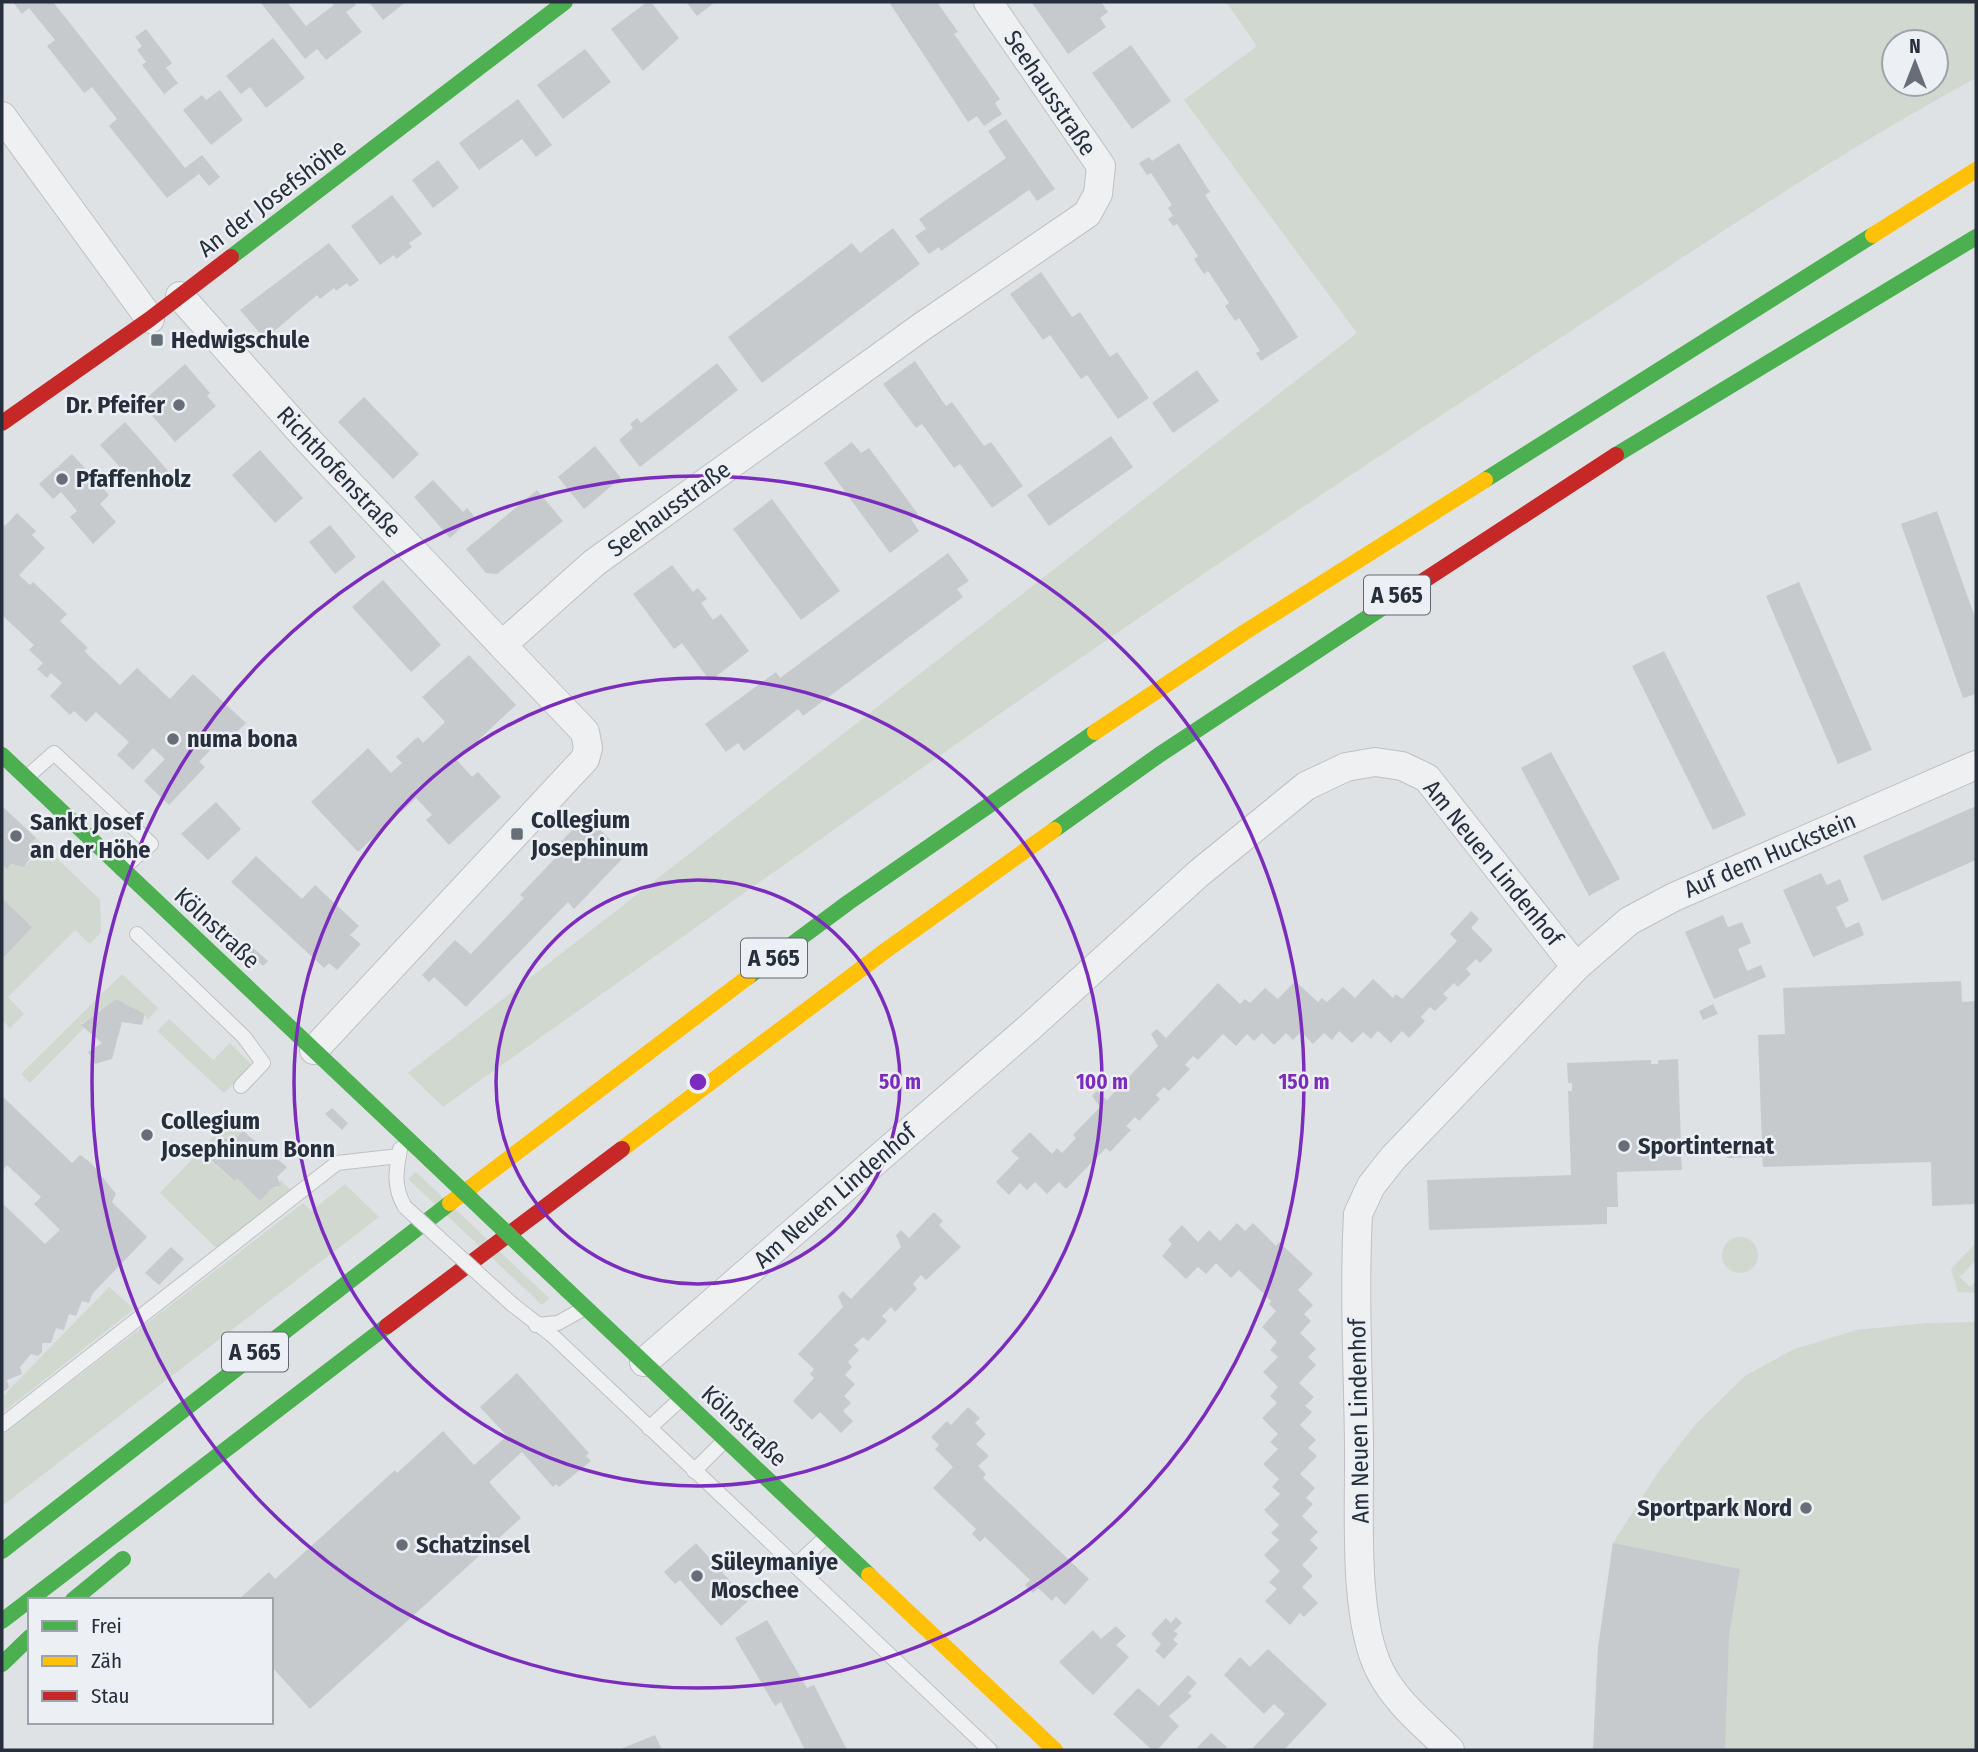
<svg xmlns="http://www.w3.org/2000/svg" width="1978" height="1752" font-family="'Fira Sans Condensed',sans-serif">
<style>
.green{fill:#d0d8d0;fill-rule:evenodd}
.building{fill:#c7cacd}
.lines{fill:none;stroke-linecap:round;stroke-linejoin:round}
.lane-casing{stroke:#bec0c3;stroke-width:16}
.street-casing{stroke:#bec0c3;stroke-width:30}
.lane{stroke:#eef0f1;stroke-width:14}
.street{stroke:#eef0f1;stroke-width:28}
.fast{stroke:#4caf50;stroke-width:16}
.slow{stroke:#ffc107;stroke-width:16}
.jam{stroke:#c62828;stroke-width:16}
.lane-bridge-casing{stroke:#bec0c3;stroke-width:16;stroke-linecap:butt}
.lane-bridge{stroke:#eef0f1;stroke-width:14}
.fast-bridge{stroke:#4caf50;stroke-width:16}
.ring{fill:none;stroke:#7b2cbf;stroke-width:3.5}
.poi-dot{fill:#676e78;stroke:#ecf0f4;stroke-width:2.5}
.labels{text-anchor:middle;stroke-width:5;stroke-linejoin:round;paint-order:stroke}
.shield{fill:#ecf0f4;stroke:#626974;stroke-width:2}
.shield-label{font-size:23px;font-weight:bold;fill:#272f3d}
.street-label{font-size:24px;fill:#272f3d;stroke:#ecf0f4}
.poi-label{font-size:24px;font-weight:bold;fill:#272f3d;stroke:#ecf0f4;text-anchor:start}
.centre{fill:#7b2cbf;stroke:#ecf0f4;stroke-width:3.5}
.ring-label{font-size:21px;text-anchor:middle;font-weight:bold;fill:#7b2cbf;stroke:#ecf0f4;stroke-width:5;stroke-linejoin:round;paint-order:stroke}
</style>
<rect width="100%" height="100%" fill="#dfe2e5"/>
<!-- green -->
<g class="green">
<path d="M 1226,2 L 1976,2 L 1976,78 C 1821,162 1676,263 1528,359 C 1159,597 801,852 443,1107 L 408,1073 L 1357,333 L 1184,100 L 1257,46 ZM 1894,42 L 1936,42 L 1936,84 L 1894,84 Z"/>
<polygon points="36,838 100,900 101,932 90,944 75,930 8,997 24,1014 10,1028 2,1020 2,955 32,927 2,898 2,864 7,868 11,864 24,867 32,859 29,845"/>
<polygon points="122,974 158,1008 147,1020 145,1014 116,999 81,1024 84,1028 30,1083 21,1074"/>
<polygon points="169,1019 213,1060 230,1043 252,1065 224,1093 157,1031"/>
<polygon points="230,1119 243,1131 234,1141 228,1137 224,1139 223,1148 211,1161 233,1181 237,1178 260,1200 272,1188 279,1188 280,1180 291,1190 216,1248 160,1193"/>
<polygon points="416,1172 549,1298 542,1305 408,1179"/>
<polygon points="345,1184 379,1217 2,1506 2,1435 303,1203 311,1211"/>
<circle cx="1740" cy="1255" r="18"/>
<polygon points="1976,1243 1976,1260 1960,1277 1970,1287 1976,1281 1976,1293 1958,1292 1951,1269"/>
<polygon points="109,1287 134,1309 2,1413 2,1397"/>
<polygon points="1976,1322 1976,1750 1593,1750 1598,1648 1613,1543 1657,1474 1695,1425 1745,1376 1792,1350 1856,1330 1927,1323"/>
</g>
<!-- building -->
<g class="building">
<polygon points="13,2 53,2 185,168 202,155 220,177 209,186 199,174 167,198 109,126 117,119 92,87 84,93 47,46 55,40 29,8 22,14"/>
<polygon points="287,2 306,26 334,5 331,2 353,2 356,5 346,12 362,32 326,60 317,49 305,59 261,3"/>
<polygon points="369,2 406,2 383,20"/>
<polygon points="647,2 651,2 679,38 643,71 611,29"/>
<polygon points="686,2 715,2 697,16"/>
<polygon points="889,2 937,2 958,32 954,34 1000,99 995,103 1002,114 984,126 977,116 968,122"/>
<polygon points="1101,2 1108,12 1100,18 1106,27 1068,54 1032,3"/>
<polygon points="146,29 172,63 166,68 178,83 164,94 142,65 146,62 137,50 142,46 135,37"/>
<polygon points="273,38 305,78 266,108 250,87 241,94 226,76"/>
<polygon points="1131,45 1171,101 1132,129 1092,73"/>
<polygon points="585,49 611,82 563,119 537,85"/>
<polygon points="220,90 243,120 211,145 183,110 202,95 206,100"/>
<polygon points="518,99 552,145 536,157 522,139 479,170 459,143"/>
<polygon points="1006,119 1055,189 1037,201 1029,190 941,251 939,247 929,254 915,236 926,229 919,219 1006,158 988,131"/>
<polygon points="1179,143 1210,192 1205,195 1298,337 1261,361 1256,353 1260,351 1239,318 1235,321 1225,306 1229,303 1208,271 1204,274 1199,267 1194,259 1198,256 1177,224 1173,226 1168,219 1173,216 1168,208 1172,205 1151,173 1147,175 1139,163 1149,157 1152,161"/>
<polygon points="438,160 459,188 433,208 412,180"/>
<polygon points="392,195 422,234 409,243 412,247 396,259 394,255 380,265 351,226"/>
<polygon points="893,228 920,264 762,383 728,337 852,243 860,253"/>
<polygon points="329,243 359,280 350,287 347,283 336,291 334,288 320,299 317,295 265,339 240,310"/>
<polygon points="1041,272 1072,317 1080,312 1110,357 1117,352 1149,398 1118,419 1087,375 1081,379 1050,335 1043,340 1010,294"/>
<polygon points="915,361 946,406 952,402 984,446 991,442 1023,486 992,508 960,464 954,468 922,424 916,428 883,384"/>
<polygon points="717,363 738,390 640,467 619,440 633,428 630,424 637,418 641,423"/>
<polygon points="185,364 210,393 207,396 216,406 175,442 141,403"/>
<polygon points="1197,370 1219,401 1173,433 1152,403"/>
<polygon points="364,397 419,454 393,479 338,422"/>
<polygon points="125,422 170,473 158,484 149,475 137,486 100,445"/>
<polygon points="1111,436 1133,467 1049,526 1027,495"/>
<polygon points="852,442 861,453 869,448 918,514 911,519 919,531 890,553 824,463"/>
<polygon points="595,446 621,478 584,509 558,477"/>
<polygon points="260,450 303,498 275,523 232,475"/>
<polygon points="72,454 109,495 100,504 116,522 93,544 70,517 77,511 61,492 53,499 39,484"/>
<polygon points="433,480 463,512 467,508 474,516 450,538 414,497"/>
<polygon points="537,490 563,521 497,574 486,573 466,549"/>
<polygon points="772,499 840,591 801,620 733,529"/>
<polygon points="1937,511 1976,620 1976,694 1963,698 1901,524"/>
<polygon points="17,513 36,531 32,535 45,548 19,575 30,585 33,582 67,614 60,621 88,648 84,651 120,685 137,668 170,699 193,674 246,723 234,735 228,731 199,762 205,767 169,805 144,781 165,759 153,748 133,770 117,755 129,742 96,712 86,722 74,711 70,715 50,696 62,683 51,673 47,678 37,669 43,663 29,650 34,645 3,616 2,618 2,523 5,526"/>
<polygon points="330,525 356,557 335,574 309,542"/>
<polygon points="948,553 969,581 957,589 963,597 803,716 798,709 744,751 738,743 726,752 705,724 776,672 780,678"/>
<polygon points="672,565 693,592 698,588 707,599 701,603 713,620 721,614 749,651 710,681 682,643 674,649 633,594"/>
<polygon points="383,580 441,645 411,672 352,607"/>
<polygon points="1799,582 1872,750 1838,764 1766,596"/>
<polygon points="1664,651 1746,815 1713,830 1632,666"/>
<polygon points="469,655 516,705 457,760 472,777 478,772 501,797 449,845 426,820 432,815 416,798 358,852 311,802 368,748 391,773 402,763 396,757 414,740 418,737 423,743 445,722 422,697"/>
<polygon points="1551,752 1620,879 1589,896 1521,768"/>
<polygon points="216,802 241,829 208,860 181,834"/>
<polygon points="2,806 36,838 29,845 32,856 24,867 11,864 7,869 2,864"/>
<polygon points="1976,806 1976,860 1882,901 1863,856"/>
<polygon points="590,811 598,820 594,824 626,855 574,909 568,902 466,1007 434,977 429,982 422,975 455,940 471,954 524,898 520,895 561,852 556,847"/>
<polygon points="256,856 302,899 315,885 359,926 350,935 361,944 337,970 329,963 324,968 231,882"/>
<polygon points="1821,873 1827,885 1840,879 1849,901 1836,907 1846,928 1859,922 1864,935 1813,957 1783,890"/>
<polygon points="2,898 32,927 4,957 2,955"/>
<polygon points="1471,911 1479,919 1471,928 1493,950 1480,963 1476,959 1466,969 1471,974 1458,987 1454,983 1443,994 1448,998 1435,1011 1430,1007 1421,1017 1425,1021 1409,1038 1402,1031 1391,1043 1378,1031 1371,1039 1363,1032 1352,1043 1339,1031 1332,1040 1324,1033 1313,1044 1301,1032 1293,1040 1286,1033 1274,1045 1262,1033 1254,1041 1247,1034 1236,1046 1223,1034 1198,1060 1193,1056 1185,1065 1190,1069 1169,1091 1164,1087 1156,1095 1160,1099 1139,1121 1135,1117 1126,1126 1131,1130 1110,1152 1106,1148 1066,1189 1059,1182 1047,1194 1035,1182 1027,1190 1020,1183 1009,1195 996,1182 1019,1158 1011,1151 1030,1132 1052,1154 1057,1148 1062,1153 1076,1138 1073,1135 1100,1107 1092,1096 1097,1091 1107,1100 1158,1046 1151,1034 1157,1029 1166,1038 1218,983 1240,1004 1245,999 1250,1003 1265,988 1278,999 1295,981 1318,1002 1322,998 1327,1002 1343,987 1355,998 1373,979 1393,998 1396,994 1402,999 1457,941 1450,934"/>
<polygon points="1723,915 1728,927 1742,922 1751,943 1738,949 1747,971 1761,965 1766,977 1714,999 1685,932"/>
<polygon points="251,946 268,961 263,966 246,951"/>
<polygon points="1961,981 1962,1002 1976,1001 1976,1204 1932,1206 1931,1162 1763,1167 1762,1157 1727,1158 1727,1154 1681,1155 1682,1170 1617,1172 1618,1207 1607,1207 1607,1224 1429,1230 1427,1180 1571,1175 1568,1091 1572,1091 1572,1083 1568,1083 1567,1063 1651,1060 1651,1064 1658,1064 1658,1060 1678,1059 1681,1143 1678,1143 1678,1150 1681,1149 1681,1144 1744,1141 1745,1146 1762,1145 1758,1035 1785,1034 1783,988"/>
<polygon points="116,999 145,1014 144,1017 142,1025 122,1022 112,1059 95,1064 88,1052 102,1043 81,1025"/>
<polygon points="1713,1004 1718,1014 1703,1020 1699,1011"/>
<polygon points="2,1096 72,1163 80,1155 91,1163 116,1194 112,1202 147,1237 93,1293 89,1303 82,1301 76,1316 69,1314 64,1330 56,1328 51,1343 42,1343 42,1352 38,1356 31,1354 20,1367 22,1374 7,1380 9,1387 5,1391 2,1391 2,1203 45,1244 60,1230 34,1204 41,1197 7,1165 2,1171"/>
<polygon points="332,1108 348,1123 342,1130 325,1114"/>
<polygon points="243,1131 287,1167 277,1177 281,1186 272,1188 260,1201 237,1178 234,1181 211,1160 223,1148 224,1139 230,1138 234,1141"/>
<polygon points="934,1212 943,1221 939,1225 961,1247 926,1280 921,1275 913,1284 917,1289 895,1312 891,1307 882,1316 887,1321 868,1341 863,1337 854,1345 859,1350 848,1362 852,1367 845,1375 855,1384 844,1396 851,1403 843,1411 853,1421 841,1433 820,1412 812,1420 793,1401 814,1378 810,1374 814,1369 798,1354 843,1307 838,1296 843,1291 851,1299 901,1247 896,1235 901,1230 909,1238"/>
<polygon points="1237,1223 1245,1231 1253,1223 1276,1246 1279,1242 1313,1274 1298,1290 1313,1305 1304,1314 1311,1321 1300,1333 1316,1349 1308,1357 1316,1365 1299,1383 1314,1397 1305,1406 1312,1412 1300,1425 1316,1440 1308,1448 1317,1456 1300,1474 1315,1488 1306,1498 1313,1504 1302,1516 1318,1532 1310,1540 1318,1548 1302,1565 1313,1576 1302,1587 1318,1603 1304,1617 1300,1613 1290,1625 1265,1601 1277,1589 1269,1582 1280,1571 1264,1555 1279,1540 1271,1533 1279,1525 1264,1510 1280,1494 1272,1487 1279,1479 1263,1464 1278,1449 1270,1442 1278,1434 1262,1418 1277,1403 1270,1396 1278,1387 1263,1372 1278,1357 1270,1350 1277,1342 1262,1327 1276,1311 1269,1304 1271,1301 1239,1270 1231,1278 1216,1263 1206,1274 1198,1267 1186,1279 1162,1256 1172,1244 1168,1240 1182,1225 1198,1242 1209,1230 1220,1241"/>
<polygon points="171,1247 184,1259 159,1285 145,1273"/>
<polygon points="517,1373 589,1453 586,1456 591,1461 559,1487 556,1484 553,1487 522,1452 489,1482 521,1518 310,1709 271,1666 271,1600 238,1600 269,1572 275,1579 395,1470 397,1473 443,1431 474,1465 507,1436 480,1407"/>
<polygon points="968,1407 980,1418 975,1423 986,1434 976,1444 989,1456 978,1466 986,1474 983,1478 1089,1579 1065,1605 1056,1596 1052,1601 1038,1588 1033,1593 1025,1585 1030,1580 985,1537 980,1542 972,1534 976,1529 933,1488 953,1467 935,1449 939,1445 931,1437 947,1421 951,1425"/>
<polygon points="696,1543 748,1601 721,1626 680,1580 675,1584 664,1572"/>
<polygon points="1613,1543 1740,1569 1729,1636 1725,1750 1593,1750 1598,1648"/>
<polygon points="1176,1617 1182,1623 1174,1631 1178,1634 1173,1640 1178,1644 1164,1659 1155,1651 1161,1644 1151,1634 1166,1618 1171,1623"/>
<polygon points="767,1620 807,1688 814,1685 847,1750 805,1750 781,1702 775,1706 735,1638"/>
<polygon points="1116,1626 1126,1636 1116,1645 1129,1657 1093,1695 1059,1662 1093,1630 1101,1639"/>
<polygon points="1268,1649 1327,1704 1284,1750 1251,1750 1285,1714 1274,1704 1264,1714 1224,1675 1240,1657 1250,1667"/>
<polygon points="1188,1675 1197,1683 1188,1693 1192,1696 1169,1716 1179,1726 1157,1750 1152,1750 1113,1714 1138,1688 1159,1706"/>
<polygon points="1211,1733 1227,1747 1224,1750 1195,1750"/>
<polygon points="655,1735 662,1750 618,1750"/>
</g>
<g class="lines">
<!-- lane casing -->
<g class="lane-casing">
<g id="lane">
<polyline points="28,776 54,753 151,844 122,869"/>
<polyline points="137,934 244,1037 263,1063 241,1086"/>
<path d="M 400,1149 C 396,1171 393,1187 405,1207"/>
<polyline points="513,1305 553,1336 990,1750"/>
<polyline points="536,1325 558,1323 583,1309"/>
<polyline points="2,1425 337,1163 399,1156"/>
<polyline points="649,1428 682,1398"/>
<polyline points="694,1471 725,1440"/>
<polyline points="795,1566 827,1536"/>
</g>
</g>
<!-- street casing -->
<g class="street-casing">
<g id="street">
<polyline points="2,116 150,319"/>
<polyline points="180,296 309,441 502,645"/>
<polyline points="1576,967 1629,921 1674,897 1976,765"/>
<polyline points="314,1050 585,759 588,748 585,732 502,645 594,563 920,328 1087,214 1098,194 1101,166 988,2"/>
<path d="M 644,1362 L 1030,1027 L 1198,874 L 1306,786 L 1346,767 L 1375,762 L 1402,766 L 1427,778 L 1576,967 L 1393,1158 L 1371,1186 L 1358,1214 C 1354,1291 1358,1367 1359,1444 C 1360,1506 1352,1616 1380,1671 C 1397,1704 1424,1724 1450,1750"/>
</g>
</g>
<!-- lane -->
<use href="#lane" class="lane"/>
<!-- street -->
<use href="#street" class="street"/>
<!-- fast -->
<g class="fast">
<polyline points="231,257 565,2"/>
<polyline points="1616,455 1976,237"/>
<polyline points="1485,480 1873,235"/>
<polyline points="2,755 430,1160"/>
<polyline points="1054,830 1159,755 1388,604"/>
<polyline points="748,977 849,902 1095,732"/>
<polyline points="567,1290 869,1575"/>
<polyline points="2,1551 450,1203"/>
<polyline points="73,1600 123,1559"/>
<polyline points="2,1621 387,1326"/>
<polyline points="2,1664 30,1637"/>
</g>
<!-- slow -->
<g class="slow">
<polyline points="1873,235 1976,170"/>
<polyline points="1095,732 1245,632 1485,480"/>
<polyline points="622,1149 885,951 1054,830"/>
<polyline points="450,1203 748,977"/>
<polyline points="869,1575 1055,1750"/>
</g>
<!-- jam -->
<g class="jam">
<polyline points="2,423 150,319 231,257"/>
<polyline points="1388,604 1616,455"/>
<polyline points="387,1326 622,1149"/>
</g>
<!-- lane-bridge casing -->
<g class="lane-bridge-casing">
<polyline id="lane-bridge" points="405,1207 513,1305"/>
</g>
<!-- lane-bridge -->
<use href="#lane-bridge" class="lane-bridge"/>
<!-- fast-bridge -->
<polyline class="fast-bridge" points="430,1160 567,1290"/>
</g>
<!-- distance rings -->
<g class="ring">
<circle cx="698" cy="1082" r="202"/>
<circle cx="698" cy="1082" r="404"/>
<circle cx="698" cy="1082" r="606"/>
</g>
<!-- markers -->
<g class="poi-dot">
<rect x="150" y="333" width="14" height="14" rx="3.5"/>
<circle cx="179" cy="405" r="7"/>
<circle cx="62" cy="479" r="7"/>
<circle cx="173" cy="739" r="7"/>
<rect x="510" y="827" width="14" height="14" rx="3.5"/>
<circle cx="16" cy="836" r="7"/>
<circle cx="147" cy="1135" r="7"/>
<circle cx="1624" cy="1146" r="7"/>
<circle cx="1806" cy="1508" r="7"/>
<circle cx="402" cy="1545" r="7"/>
<circle cx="697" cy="1576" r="7"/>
</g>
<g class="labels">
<!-- shield labels -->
<g class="shield">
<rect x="1364" y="575.5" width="66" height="39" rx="5"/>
<rect x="741" y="938.5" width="66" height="39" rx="5"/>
<rect x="222" y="1332.5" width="66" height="39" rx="5"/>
</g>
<g class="shield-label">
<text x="1397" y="603">A 565</text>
<text x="774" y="966">A 565</text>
<text x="255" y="1360">A 565</text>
</g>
<!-- street labels -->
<g class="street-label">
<text transform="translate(1050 93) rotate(56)" y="8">Seehausstraße</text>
<text transform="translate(272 198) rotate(-37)" y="8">An der Josefshöhe</text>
<text transform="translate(339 472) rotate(47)" y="8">Richthofenstraße</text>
<text transform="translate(669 509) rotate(-36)" y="8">Seehausstraße</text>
<text transform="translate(1770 855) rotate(-23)" y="8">Auf dem Huckstein</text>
<text transform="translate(1493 863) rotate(51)" y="8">Am Neuen Lindenhof</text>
<text transform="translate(217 928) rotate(43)" y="8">Kölnstraße</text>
<text transform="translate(835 1196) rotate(-41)" y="8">Am Neuen Lindenhof</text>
<text transform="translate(1359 1421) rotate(-91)" y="8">Am Neuen Lindenhof</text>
<text transform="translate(744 1426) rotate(43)" y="8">Kölnstraße</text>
</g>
<!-- poi labels -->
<g class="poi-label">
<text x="171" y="348">Hedwigschule</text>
<text x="165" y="413" text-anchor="end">Dr. Pfeifer</text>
<text x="76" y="487">Pfaffenholz</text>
<text x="187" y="747">numa bona</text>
<text x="531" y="828">Collegium<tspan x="531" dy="28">Josephinum</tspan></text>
<text x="30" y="830">Sankt Josef<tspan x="30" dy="28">an der Höhe</tspan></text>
<text x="161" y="1129">Collegium<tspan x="161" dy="28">Josephinum Bonn</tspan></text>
<text x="1638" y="1154">Sportinternat</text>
<text x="1792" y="1516" text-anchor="end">Sportpark Nord</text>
<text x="416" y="1553">Schatzinsel</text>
<text x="711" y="1570">Süleymaniye<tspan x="711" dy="28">Moschee</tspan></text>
</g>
</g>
<circle cx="698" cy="1082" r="10" class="centre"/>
<g class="ring-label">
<text x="900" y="1089">50 m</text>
<text x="1102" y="1089">100 m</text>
<text x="1304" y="1089">150 m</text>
</g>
<!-- border -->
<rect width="1978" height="1752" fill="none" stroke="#272f3d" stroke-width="7"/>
<!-- legend -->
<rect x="28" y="1598" width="245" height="126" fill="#ecf0f4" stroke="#9da3ab" stroke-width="2"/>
<rect x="42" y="1621" width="35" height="10" fill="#4caf50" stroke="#9da3ab" stroke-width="2"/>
<text x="91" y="1633" font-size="21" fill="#272f3d">Frei</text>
<rect x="42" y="1656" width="35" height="10" fill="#ffc107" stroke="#9da3ab" stroke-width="2"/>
<text x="91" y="1668" font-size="21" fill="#272f3d">Zäh</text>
<rect x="42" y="1691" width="35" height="10" fill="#c62828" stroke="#9da3ab" stroke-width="2"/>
<text x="91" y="1703" font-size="21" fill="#272f3d">Stau</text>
<!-- north arrow -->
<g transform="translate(1915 63)"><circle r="33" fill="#ecf0f4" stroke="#9da3ab" stroke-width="2"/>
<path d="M0-5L12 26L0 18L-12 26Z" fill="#676e78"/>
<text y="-10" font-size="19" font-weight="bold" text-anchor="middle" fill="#272f3d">N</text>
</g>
</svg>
